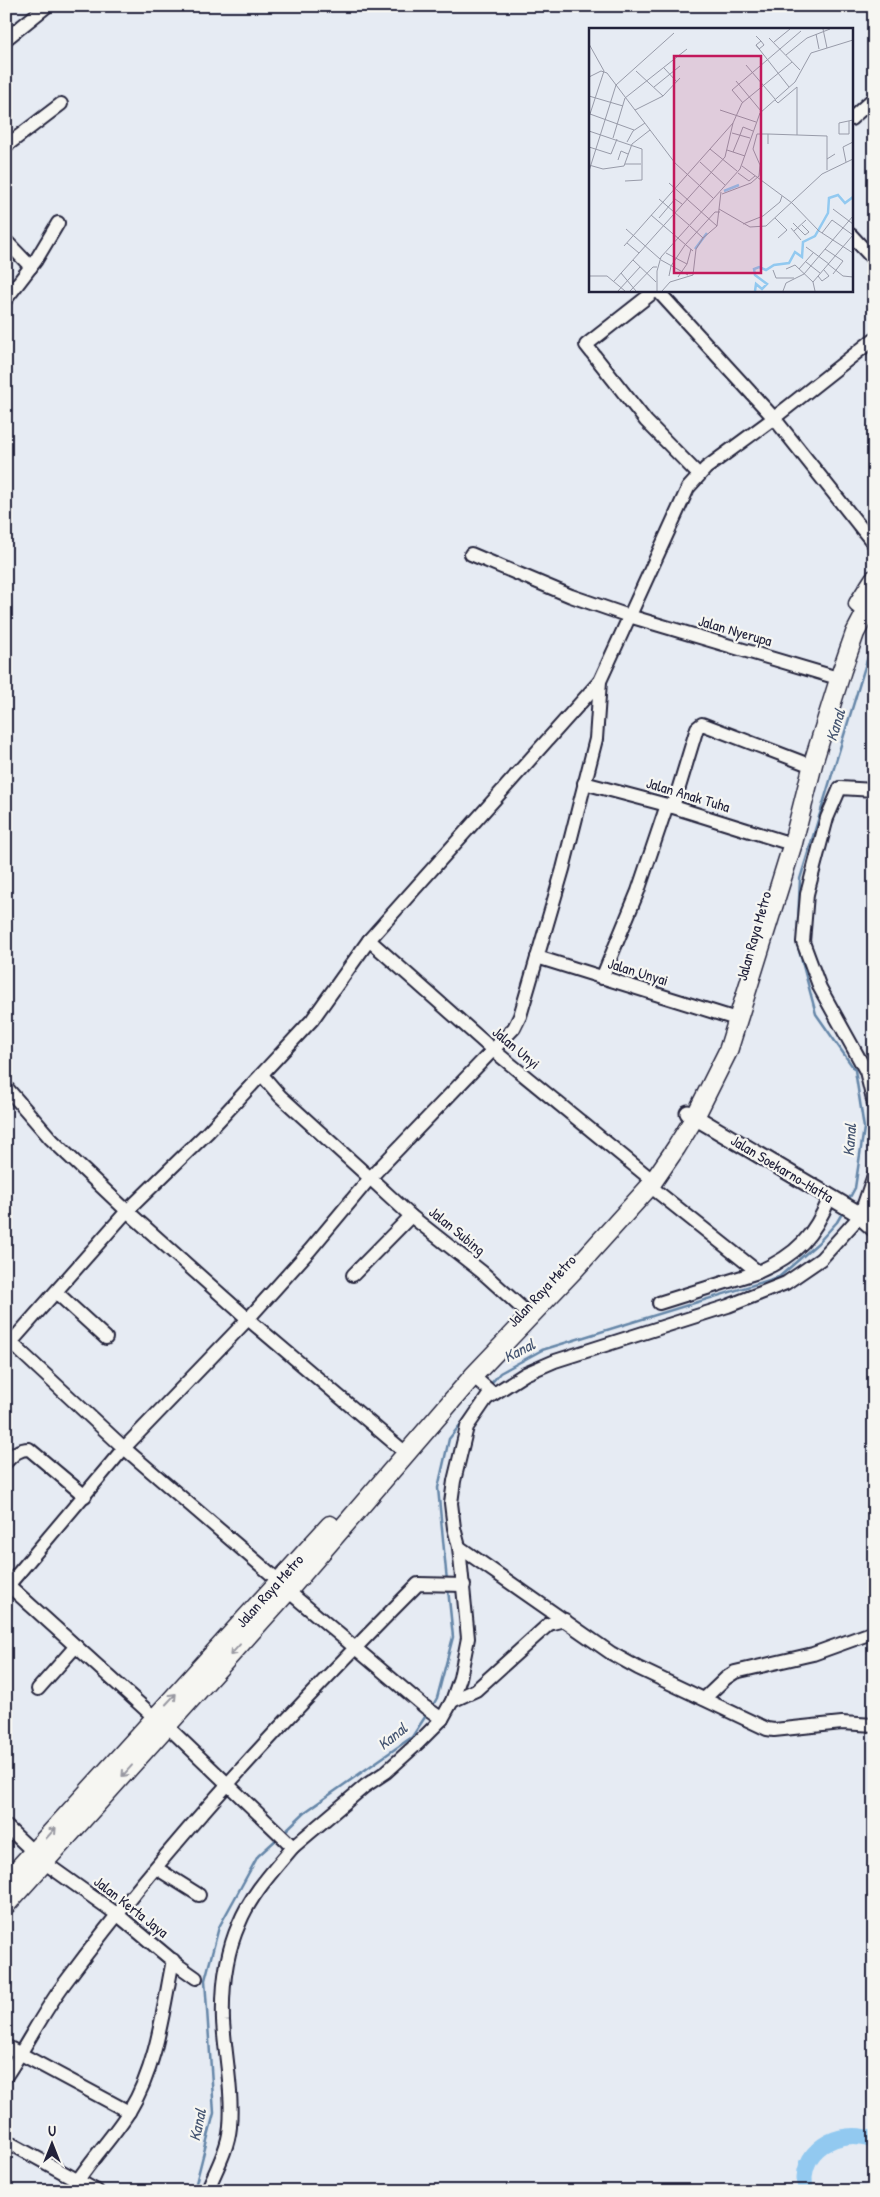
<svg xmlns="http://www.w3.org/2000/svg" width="880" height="2197" font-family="'Patrick Hand',sans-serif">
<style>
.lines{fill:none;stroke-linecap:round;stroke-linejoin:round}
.stream{stroke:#6586a8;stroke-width:2.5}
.river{stroke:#92c9f0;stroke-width:16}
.minor-casing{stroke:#22223b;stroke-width:16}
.major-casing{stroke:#22223b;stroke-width:19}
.highway-casing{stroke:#22223b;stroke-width:21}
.minor{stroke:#f6f6f2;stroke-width:12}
.major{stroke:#f6f6f2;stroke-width:15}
.highway{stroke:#f6f6f2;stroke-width:18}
.oneway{stroke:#9797a0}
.labels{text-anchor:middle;stroke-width:4.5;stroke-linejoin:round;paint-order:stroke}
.street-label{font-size:15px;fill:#22223b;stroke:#f6f6f2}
.water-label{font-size:16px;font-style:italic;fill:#445471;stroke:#f6f6f2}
.inset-river{fill:none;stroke:#92c9f0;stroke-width:2.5}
.inset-road{fill:none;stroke:#989ba9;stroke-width:1}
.view{fill:#c2185b;fill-opacity:0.15;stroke:#c2185b;stroke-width:2.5}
.inset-edge{fill:none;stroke:#22223b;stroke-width:2.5}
</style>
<rect width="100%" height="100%" fill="#e6ebf3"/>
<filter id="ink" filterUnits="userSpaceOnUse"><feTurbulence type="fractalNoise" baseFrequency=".02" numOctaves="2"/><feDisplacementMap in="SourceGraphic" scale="10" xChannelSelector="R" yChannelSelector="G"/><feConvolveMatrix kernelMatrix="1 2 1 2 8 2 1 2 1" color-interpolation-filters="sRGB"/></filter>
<g filter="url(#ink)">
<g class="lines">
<!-- stream -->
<g class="stream">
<polyline points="848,1201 855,1188 864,1128 855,1070 816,1014 797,943 800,879 874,637"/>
<polyline points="489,1386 500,1373 542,1350 779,1277 818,1243 837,1222 844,1210"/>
<polyline points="447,1581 438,1488 449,1439 471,1411"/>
<polyline points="432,1707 437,1698 453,1637 448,1589"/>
<polyline points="283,1833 305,1812 412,1737 427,1714"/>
<polyline points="192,2191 195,2187 214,2113 205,1980 219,1927 258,1856 277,1839"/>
</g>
<!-- river -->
<path class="river" d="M 806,2191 C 796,2151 839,2126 874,2140"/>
<!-- minor casing -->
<g class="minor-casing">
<g id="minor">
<polyline points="6,39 47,6"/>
<polyline points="851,119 874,98"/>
<polyline points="6,146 61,104"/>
<polyline points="851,235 874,260"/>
<polyline points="6,241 31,267"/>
<polyline points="656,290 586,345 646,421 699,475"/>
<polyline points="657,290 774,418 874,544"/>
<polyline points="6,299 36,260 58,223"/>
<polyline points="471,554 571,596 629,616 831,676"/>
<polyline points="584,783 667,805 782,841"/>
<polyline points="874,790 840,788 827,818 807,894 803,942 820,988 866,1071 874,1104"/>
<polyline points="673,807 697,728 702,724 804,763"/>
<polyline points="369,940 493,1050 646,1175"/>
<polyline points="537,957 730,1017"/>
<polyline points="602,978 638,891 667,805"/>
<polyline points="262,1075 280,1096 370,1178 411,1216 482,1272 524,1310"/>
<polyline points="6,1087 51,1139 127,1211 248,1319 407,1454"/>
<path d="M 650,1186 L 758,1272 C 797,1255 814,1236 830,1197"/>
<polyline points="353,1275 411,1216"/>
<polyline points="57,1293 106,1338"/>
<polyline points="659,1303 758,1272"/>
<polyline points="6,1338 124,1448 279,1581 288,1591 425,1707 442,1719"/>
<polyline points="6,1348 127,1211 208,1132 312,1020 369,940 600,681"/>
<polyline points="489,1397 525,1374 555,1361 728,1306 786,1283 821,1259 860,1216 874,1175"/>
<path d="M 6,1462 C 13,1455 18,1449 29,1449 L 85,1496"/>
<polyline points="459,1547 611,1653 638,1668 767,1729 774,1730 842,1723 874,1725"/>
<polyline points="6,1583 154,1717"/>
<polyline points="6,1588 124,1448 248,1319 310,1250 370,1178 514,1028 520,1016 563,869 596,739 600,681 688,488 706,468 774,418 874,339"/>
<polyline points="38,1689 76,1646"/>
<polyline points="704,1699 726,1678 735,1672 813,1654 874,1632"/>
<polyline points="452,1701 476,1690 549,1624 565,1620"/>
<polyline points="167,1726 293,1847 365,1786 386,1772 418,1743 442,1719 452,1701 460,1678 468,1638 459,1547 454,1528 451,1503 454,1481 467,1427 491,1392 473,1376"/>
<polyline points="6,1826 45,1863 118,1915 179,1966 196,1978"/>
<polyline points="156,1868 199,1895"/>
<polyline points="6,2046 129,2112"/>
<path d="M 6,2076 C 27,2045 44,2010 67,1980 C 172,1838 294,1709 418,1584 L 464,1585"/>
<polyline points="6,2141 97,2191"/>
<path d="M 71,2191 C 88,2162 112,2139 130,2110 C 157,2066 163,2010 173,1960"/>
<path d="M 207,2191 C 216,2170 228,2149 230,2127 C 233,2091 225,2056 223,2021 C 222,1989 226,1953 239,1924 C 251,1894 273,1871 293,1847"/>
</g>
</g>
<!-- major casing -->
<g class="major-casing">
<polyline id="major" points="688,1113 854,1211 874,1229"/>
</g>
<!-- highway casing -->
<g class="highway-casing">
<g id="highway">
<polyline points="858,604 874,579"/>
<polyline points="6,1882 330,1525"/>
<polyline points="6,1905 288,1591 473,1376 576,1268 650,1186 676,1148 695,1117 728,1051 793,843 814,760 842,670 855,633 874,597"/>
</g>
</g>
<!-- minor -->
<use href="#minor" class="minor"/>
<!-- major -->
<use href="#major" class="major"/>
<!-- highway -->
<use href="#highway" class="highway"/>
</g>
<!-- one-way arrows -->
<defs><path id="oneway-shaft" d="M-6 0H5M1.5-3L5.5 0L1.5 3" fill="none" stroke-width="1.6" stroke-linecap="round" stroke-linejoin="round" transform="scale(1.25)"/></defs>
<g class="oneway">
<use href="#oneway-shaft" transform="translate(235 1650) rotate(132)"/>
<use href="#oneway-shaft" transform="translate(171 1699) rotate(-47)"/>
<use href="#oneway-shaft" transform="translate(127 1771) rotate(132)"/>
<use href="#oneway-shaft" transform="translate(51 1833) rotate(-48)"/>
</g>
</g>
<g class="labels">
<!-- street labels -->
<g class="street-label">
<text transform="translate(735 631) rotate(16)" y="5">Jalan Nyerupa</text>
<text transform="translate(688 795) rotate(17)" y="5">Jalan Anak Tuha</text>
<text transform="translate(754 936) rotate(-74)" y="5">Jalan Raya Metro</text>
<text transform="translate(638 972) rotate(17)" y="5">Jalan Unyai</text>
<text transform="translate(516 1048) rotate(40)" y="5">Jalan Unyi</text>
<text transform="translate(782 1169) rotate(31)" y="5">Jalan Soekarno-Hatta</text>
<text transform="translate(457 1231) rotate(39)" y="5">Jalan Subing</text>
<text transform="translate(542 1291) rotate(-47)" y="5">Jalan Raya Metro</text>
<text transform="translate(270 1591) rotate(-48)" y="5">Jalan Raya Metro</text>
<text transform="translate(131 1907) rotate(38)" y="5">Jalan Kerta Jaya</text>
</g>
<!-- water labels -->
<g class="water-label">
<text transform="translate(835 725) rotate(-73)" y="6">Kanal</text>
<text transform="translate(849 1140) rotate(-86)" y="6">Kanal</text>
<text transform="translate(519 1350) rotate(-27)" y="6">Kanal</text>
<text transform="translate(392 1736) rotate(-39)" y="6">Kanal</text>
<text transform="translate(197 2125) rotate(-78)" y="6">Kanal</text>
</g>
</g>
<!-- overview -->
<g transform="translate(589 28)">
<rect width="264" height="264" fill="#e6ebf3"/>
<path class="inset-river" d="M 135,163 L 150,157M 106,221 L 118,205M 166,263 L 167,256 L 173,261 L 178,256 L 166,247 L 165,241 L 170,239 L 177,242 L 185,237 L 200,235 L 206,224 L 213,229 L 214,214 L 226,208 L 239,185 L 240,170 L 249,167 L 256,175 L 264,169"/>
<path class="inset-road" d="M 234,1 L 238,20M 227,6 L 230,21M 167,8 L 172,13 L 175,17 L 170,21 L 167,17 L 172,13M 180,10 L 211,42M 185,14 L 201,1M 0,16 L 15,43 L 0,89M 167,17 L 200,59M 197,27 L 218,10 L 241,1M 157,37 L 186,71M 75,40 L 88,54M 0,49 L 12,43 L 18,45 L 86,135 L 124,170M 147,53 L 172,83M 65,59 L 91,38M 0,68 L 34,78M 74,68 L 91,50M 186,72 L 189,75 L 208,59M 154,75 L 143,62 L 212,3M 46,82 L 74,68 L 47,43M 131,82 L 167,94M 1,86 L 45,102M 260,93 L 260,106 L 250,106 L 250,95 L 264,92M 0,103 L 53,121 L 53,152 L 36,153M 143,105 L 161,110M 179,106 L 238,108 L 238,131M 151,107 L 154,99 L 164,103M 208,107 L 208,59M 24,110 L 36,70 L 98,21M 38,114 L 44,103 L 56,95M 0,119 L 22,126 L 28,111M 121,121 L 148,143M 138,122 L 156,128M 144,124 L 151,107M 29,132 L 32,123 L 39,126M 111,134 L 136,157M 257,134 L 254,119 L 264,114M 36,136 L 52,136M 0,137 L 14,141 L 35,138 L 43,116 L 61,102M 153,138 L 203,175 L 230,203 L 264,225M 238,142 L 238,131 L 246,126M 0,143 L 27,57 L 85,5M 149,145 L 160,153 L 166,148M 80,155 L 128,198M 133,166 L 162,155 L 170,148 L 171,137 L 164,121 L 168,106 L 179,106 L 179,116M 70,171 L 100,197M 130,181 L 161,199 L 177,198 L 233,146 L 264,131M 244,181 L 264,196M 62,187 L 104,223M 70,190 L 86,171 L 93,176M 186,190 L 198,202 L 189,210M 204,195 L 216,207 L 220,204 L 213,197M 154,196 L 174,188 L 191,174 L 193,168M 101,198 L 114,210 L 128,198 L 132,164M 202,200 L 212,212M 37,201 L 71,231M 205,203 L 217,192M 233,205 L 243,192 L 264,207M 38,215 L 50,225M 35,218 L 144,95M 217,219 L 240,236M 236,221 L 254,233 L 244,246M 77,225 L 98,236M 44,232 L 67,254M 72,232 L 99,247M 217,234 L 231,245M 239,236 L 254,248 L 264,249M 197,241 L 206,237 L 224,254 L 226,263M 210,241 L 224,225M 184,242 L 187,250 L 205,250M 32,245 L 47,263M 0,248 L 18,248 L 36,263M 80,248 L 82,238 L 96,217 L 126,184 L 131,184M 229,248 L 233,253 L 240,248 L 235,242M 89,249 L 98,236 L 102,221M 25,253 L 136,129 L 144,95 L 153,75 L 203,34M 224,254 L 264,207M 29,263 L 51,239M 41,263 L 64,239 L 68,239M 68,263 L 68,243 L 72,229 L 151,141 L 171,85 L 206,54 L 222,25 L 264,12M 73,263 L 81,254 L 104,247 L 107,221 L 114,210M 194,263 L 197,255 L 215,246 L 264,188"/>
<path class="view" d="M 85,28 L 172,28 L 172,245 L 85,245 Z"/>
<rect width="264" height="264" class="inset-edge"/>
</g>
<!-- margin -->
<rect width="880" height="2197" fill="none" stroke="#f6f6f2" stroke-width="25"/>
<rect x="12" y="12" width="855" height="2172" fill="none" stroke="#22223b" stroke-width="2" filter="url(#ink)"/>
<!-- north arrow -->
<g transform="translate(52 2144)" stroke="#f6f6f2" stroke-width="4" paint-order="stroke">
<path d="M0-4L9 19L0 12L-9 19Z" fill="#22223b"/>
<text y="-8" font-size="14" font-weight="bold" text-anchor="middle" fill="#22223b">U</text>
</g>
</svg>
